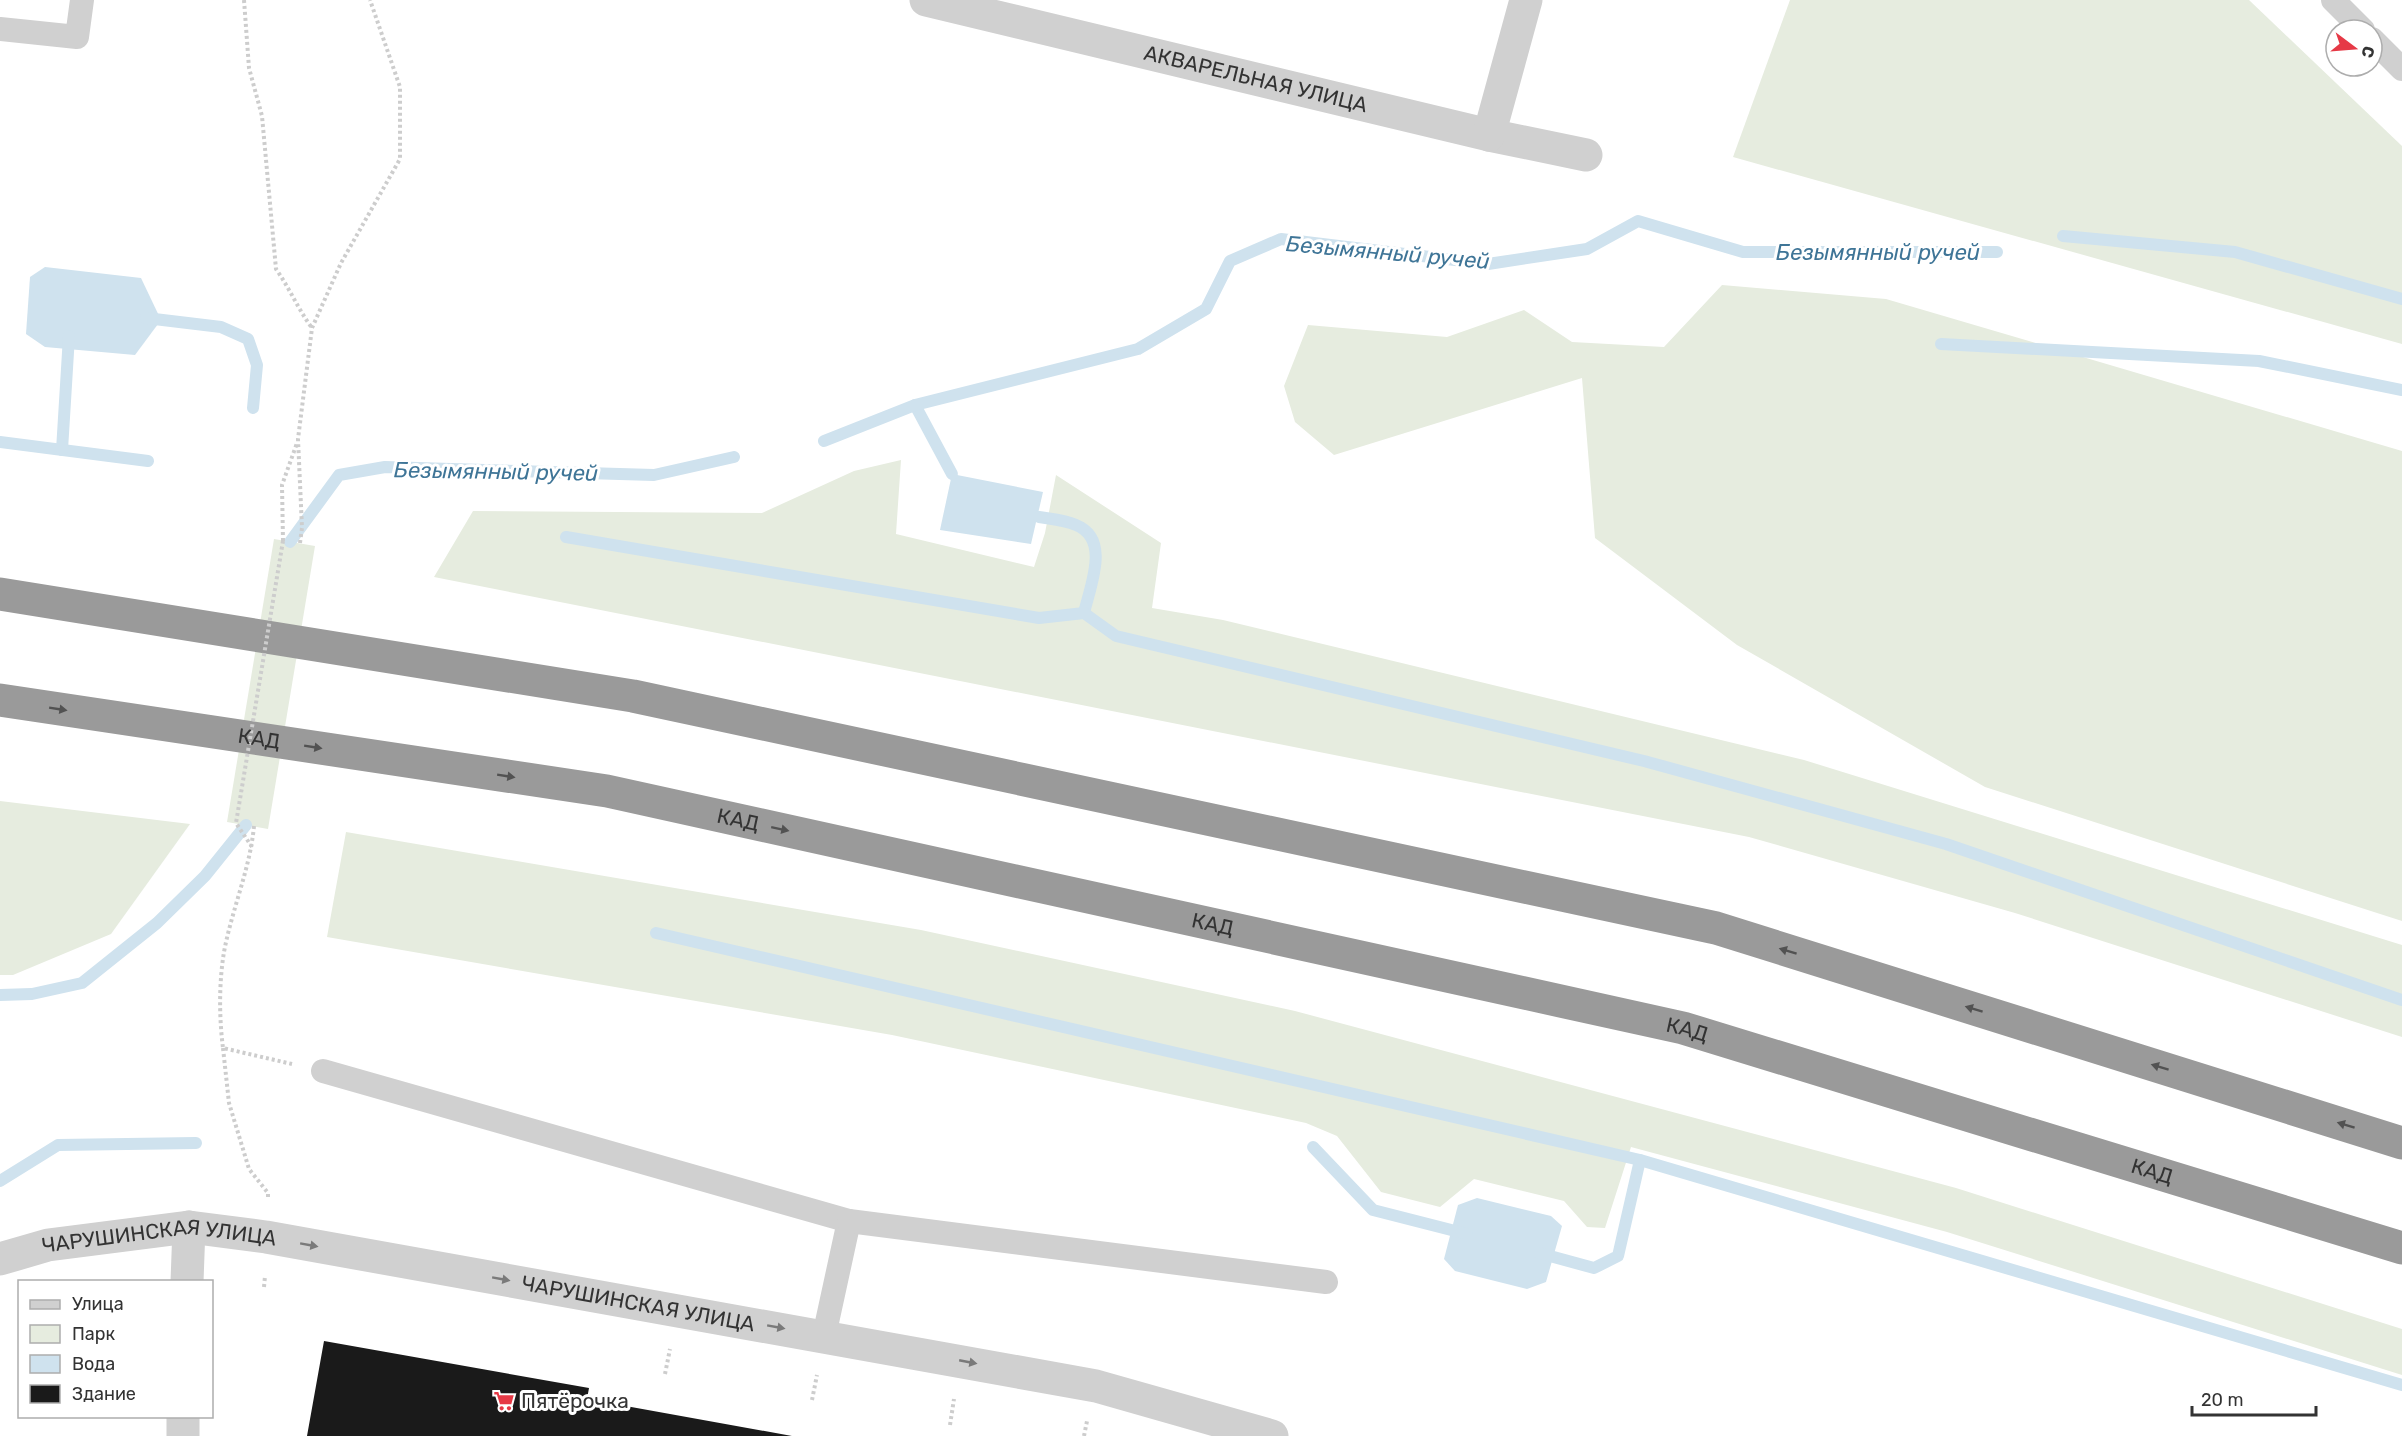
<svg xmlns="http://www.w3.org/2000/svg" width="2402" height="1436" font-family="Rubik,sans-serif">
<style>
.green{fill:#e6ecdf}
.water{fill:#cfe2ee}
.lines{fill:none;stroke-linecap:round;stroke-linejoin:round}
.stream{stroke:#cfe2ee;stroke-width:12}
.building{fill:#1a1a1a}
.path{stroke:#cdcdcd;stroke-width:4;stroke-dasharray:3 3;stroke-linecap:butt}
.lane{stroke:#d0d0d0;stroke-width:24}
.street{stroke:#d0d0d0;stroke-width:33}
.highway{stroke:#9a9a9a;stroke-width:33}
.path-bridge{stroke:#cdcdcd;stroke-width:4;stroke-dasharray:3 3;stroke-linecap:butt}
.oneway{fill:#525252}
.oneway2{fill:#7a7a7a}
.labels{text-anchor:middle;stroke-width:6;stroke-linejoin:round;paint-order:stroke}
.street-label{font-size:21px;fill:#333;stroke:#fff}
.poi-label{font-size:21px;fill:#333;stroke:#fff;text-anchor:start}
.water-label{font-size:22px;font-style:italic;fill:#3f7597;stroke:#fff}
</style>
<rect width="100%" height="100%" fill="#fff"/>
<!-- green -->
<g class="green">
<polygon points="1790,0 2249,0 2402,146 2402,344 1733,157"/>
<polygon points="1722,285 1886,299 2402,451 2402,921 1985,787 1737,645 1595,538 1582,378 1334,455 1295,422 1284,386 1308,325 1447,337 1524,310 1572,342 1664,347"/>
<polygon points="901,460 896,534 1034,567 1045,533 1056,475 1161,543 1152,608 1223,620 1804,760 2402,945 2402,1037 2015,913 1749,837 434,577 473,511 762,513 854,471"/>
<polygon points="274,539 315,546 268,829 227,822"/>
<polygon points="0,801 190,824 111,934 13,975 0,975"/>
<polygon points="346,832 921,930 1295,1011 1956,1188 2402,1329 2402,1375 1947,1232 1631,1147 1605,1228 1587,1227 1564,1201 1474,1179 1440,1207 1381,1192 1337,1136 1306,1123 892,1035 327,937"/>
</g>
<!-- water -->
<g class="water">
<polygon points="45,267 141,278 161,320 135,355 45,347 26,334 30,277"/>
<polygon points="952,474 1043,492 1031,544 940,530"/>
<polygon points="1477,1198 1551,1216 1562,1226 1546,1282 1527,1289 1455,1271 1444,1259 1458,1205"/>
</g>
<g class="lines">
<!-- stream -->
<g class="stream">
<polyline points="2063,236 2235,252 2402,299"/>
<polyline points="146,318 221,327 248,339 257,365 253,408"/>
<polyline points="1941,344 2259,361 2402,390"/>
<polyline points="915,405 952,474"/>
<polyline points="824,441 915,405 1138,349 1206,309 1230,261 1281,239 1488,264 1587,249 1638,221 1743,252 1997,252"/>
<polyline points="0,442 148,461"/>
<polyline points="62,450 69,336"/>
<path d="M 1039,517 C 1051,519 1065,520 1076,525 C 1111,539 1090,586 1084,613"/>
<polyline points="566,537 1039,618 1084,613 1116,636 1644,761 1946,844 2402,1000"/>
<polyline points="290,542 339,475 385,467 654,475 734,457"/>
<polyline points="656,933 1640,1160 2402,1385"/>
<polyline points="0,995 32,994 82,983 157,923 205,876 246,825"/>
<polyline points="1313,1147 1373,1210 1467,1234"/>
<polyline points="0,1181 58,1145 196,1143"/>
<polyline points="1539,1253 1594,1268 1618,1256 1640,1160"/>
</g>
</g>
<!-- building -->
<polygon class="building" points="324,1341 589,1388 587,1399 792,1436 307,1436"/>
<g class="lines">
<!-- path -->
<g class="path">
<path d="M 244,0 L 249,68 L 262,116 L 276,269 C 290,289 298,309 312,328"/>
<polyline points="283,541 282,485 297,443"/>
<polyline points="300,543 302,528 298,439 312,328 341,263 400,159 400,87 370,0"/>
<path d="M 254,826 C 250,869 232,909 224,952 C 219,982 219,1017 223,1048 L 292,1064"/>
<polyline points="223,1048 229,1103 249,1169 268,1193 268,1199"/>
<polyline points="264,1287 265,1276"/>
<polyline points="665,1374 670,1349"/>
<polyline points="812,1400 817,1375"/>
<polyline points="950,1425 954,1399"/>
<polyline points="1084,1436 1087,1421"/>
</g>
<!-- lane -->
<g class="lane">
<polyline points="2333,0 2363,30"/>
<polyline points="0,29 77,37 82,0"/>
<polyline points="2372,39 2402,69"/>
<polyline points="323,1071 849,1221 824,1336"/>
<polyline points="849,1221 1326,1282"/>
</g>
<!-- street -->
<g class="street">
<path id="s1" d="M 926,0 L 1489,135 L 1586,155"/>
<polyline points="1489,135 1526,0"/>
<path id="s2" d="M 0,1259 L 48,1245 L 189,1227 L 266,1237 L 1096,1386 L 1272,1436"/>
<polyline points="187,1282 189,1227"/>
<polyline points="183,1436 183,1416"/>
</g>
<!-- highway -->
<g class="highway">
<polyline points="0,594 633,696 1716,928 2402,1143"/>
<path id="s3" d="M 0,700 L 607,791 L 1683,1028 L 2402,1248"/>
</g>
<!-- path-bridge -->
<polyline class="path-bridge" points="252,847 236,823 283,541"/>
</g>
<!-- one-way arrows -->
<defs><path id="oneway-solid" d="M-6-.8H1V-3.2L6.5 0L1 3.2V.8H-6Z" transform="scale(1.5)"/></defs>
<g class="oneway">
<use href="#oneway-solid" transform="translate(58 709) rotate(9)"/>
<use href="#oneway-solid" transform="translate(313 747) rotate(9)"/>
<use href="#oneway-solid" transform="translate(506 776) rotate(9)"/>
<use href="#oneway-solid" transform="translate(780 829) rotate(12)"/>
<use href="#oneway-solid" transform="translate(1788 951) rotate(-163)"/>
<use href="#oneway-solid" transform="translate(1974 1009) rotate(-163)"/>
<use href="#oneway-solid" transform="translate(2160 1067) rotate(-163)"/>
<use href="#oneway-solid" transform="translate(2346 1125) rotate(-163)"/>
</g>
<g class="oneway2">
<use href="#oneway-solid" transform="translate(309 1245) rotate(10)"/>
<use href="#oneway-solid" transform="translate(501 1279) rotate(10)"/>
<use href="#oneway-solid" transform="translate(776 1327) rotate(10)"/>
<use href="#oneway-solid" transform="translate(968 1362) rotate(11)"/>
</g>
<!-- icons -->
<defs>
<g id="supermarket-bare" transform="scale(1.62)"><path d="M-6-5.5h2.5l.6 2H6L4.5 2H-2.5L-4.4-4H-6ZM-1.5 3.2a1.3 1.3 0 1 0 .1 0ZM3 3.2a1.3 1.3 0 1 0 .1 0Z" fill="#e63946" stroke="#fff" stroke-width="2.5" paint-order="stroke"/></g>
</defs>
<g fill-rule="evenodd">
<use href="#supermarket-bare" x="504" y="1401"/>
</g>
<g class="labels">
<!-- street labels -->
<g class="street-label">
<text dy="7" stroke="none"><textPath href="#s1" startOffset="339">АКВАРЕЛЬНАЯ УЛИЦА</textPath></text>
<text dy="7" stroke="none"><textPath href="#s3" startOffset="262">КАД</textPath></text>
<text dy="7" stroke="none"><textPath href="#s3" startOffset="748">КАД</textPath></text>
<text dy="7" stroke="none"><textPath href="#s3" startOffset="1234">КАД</textPath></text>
<text dy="7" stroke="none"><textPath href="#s3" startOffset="1720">КАД</textPath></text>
<text dy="7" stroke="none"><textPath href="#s3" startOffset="2206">КАД</textPath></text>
<text dy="7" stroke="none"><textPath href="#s2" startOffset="162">ЧАРУШИНСКАЯ УЛИЦА</textPath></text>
<text dy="7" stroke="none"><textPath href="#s2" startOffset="648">ЧАРУШИНСКАЯ УЛИЦА</textPath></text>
</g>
<!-- poi labels -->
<g class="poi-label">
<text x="521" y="1408">Пятёрочка</text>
</g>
<!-- water labels -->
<g class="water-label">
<text transform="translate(1388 252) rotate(5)" y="8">Безымянный ручей</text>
<text x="1878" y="260">Безымянный ручей</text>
<text transform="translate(496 471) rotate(1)" y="8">Безымянный ручей</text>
</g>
</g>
<!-- legend -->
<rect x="18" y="1280" width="195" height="138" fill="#ffffff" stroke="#adadad" stroke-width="1.5"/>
<rect x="30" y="1300" width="30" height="9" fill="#d0d0d0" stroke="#adadad" stroke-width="1.5"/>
<text x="72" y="1310" font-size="18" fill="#333333">Улица</text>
<rect x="30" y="1325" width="30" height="18" fill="#e6ecdf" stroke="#adadad" stroke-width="1.5"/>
<text x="72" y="1340" font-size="18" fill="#333333">Парк</text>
<rect x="30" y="1355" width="30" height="18" fill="#cfe2ee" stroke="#adadad" stroke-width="1.5"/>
<text x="72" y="1370" font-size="18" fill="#333333">Вода</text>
<rect x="30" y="1385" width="30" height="18" fill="#1a1a1a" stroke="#adadad" stroke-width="1.5"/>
<text x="72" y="1400" font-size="18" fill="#333333">Здание</text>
<!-- north arrow -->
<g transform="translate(2354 48) rotate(106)"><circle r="28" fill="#ffffff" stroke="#adadad" stroke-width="1.5"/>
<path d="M0-4.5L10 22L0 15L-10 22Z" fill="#e63946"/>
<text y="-9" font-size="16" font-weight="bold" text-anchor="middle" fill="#333333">С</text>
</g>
<!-- scale -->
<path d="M2192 1406v9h124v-9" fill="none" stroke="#333333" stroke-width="3"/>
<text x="2201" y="1406" font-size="18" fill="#333333" stroke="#ffffff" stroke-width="4.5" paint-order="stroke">20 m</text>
</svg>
